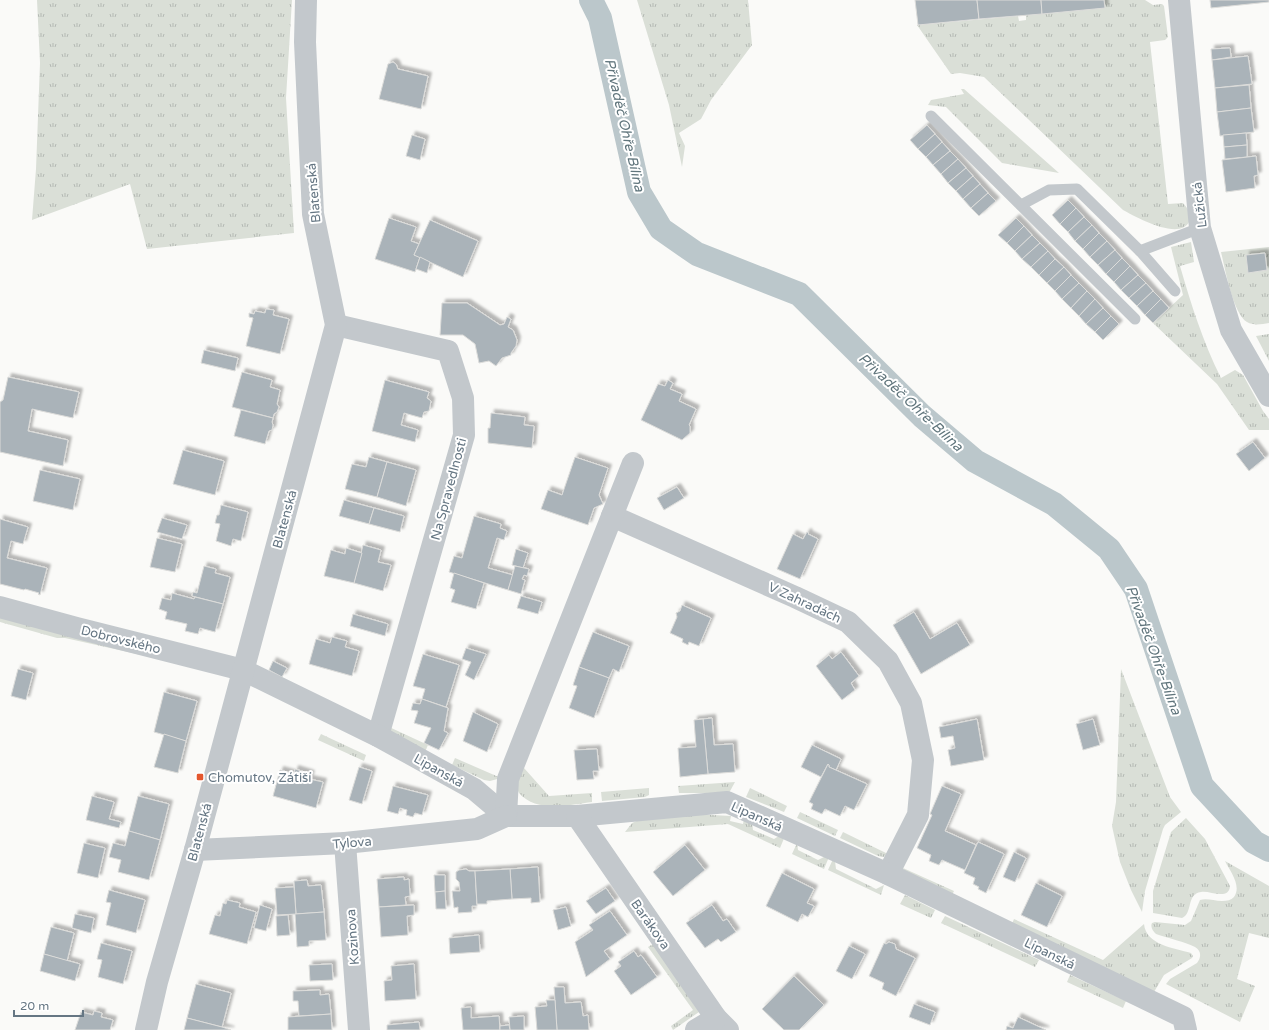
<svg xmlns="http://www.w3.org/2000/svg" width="1269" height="1030" font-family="'Varela Round',sans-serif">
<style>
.grass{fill:url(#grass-tufts)}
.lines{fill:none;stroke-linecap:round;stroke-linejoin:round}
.canal{stroke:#bbc7cb;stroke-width:24}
.building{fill:#aab3b9;stroke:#dcdcda;filter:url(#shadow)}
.service{stroke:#c3c8cc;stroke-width:11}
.minor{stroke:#c3c8cc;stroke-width:22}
.tertiary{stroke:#c3c8cc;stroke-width:22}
.poi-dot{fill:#e4572e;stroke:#fff;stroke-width:1.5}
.labels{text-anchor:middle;stroke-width:4;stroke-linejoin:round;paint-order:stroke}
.street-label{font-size:13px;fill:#657683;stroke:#fff}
.poi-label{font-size:13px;fill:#657683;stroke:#fff;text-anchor:start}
.water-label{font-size:14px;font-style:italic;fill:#60757c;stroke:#fff}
</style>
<defs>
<pattern id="grass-tufts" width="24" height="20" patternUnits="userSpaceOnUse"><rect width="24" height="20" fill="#dadfd7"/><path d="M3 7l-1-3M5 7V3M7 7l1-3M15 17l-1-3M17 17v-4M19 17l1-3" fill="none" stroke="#b4b9b4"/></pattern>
<filter id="shadow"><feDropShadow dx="3.5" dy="-3.5" stdDeviation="1" flood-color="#0004"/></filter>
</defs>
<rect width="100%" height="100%" fill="#fafaf8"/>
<!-- grass -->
<g class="grass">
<polygon points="37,0 292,0 286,98 294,233 147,249 130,184 32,220 36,169 40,63"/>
<polygon points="637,0 748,0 752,45 711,100 701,119 679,133 685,146 682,167 669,105"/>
<path d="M 1103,0 L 1145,0 L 1153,5 L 1162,4 L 1164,6 L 1168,37 L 1165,40 L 1150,42 L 1168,204 L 1183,203 C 1188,209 1193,214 1189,222 C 1179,241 1136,217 1123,210 L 984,77 L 960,73 L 951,74 L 917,25 L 1018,16 L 1019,21 L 1026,20 L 1026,15 L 1104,8 Z"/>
<polygon points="961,89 964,89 1059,173 1002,163 946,107 928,105 931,100 964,94"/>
<path d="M 1191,242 L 1194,262 L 1180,266 C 1191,304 1203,342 1221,378 L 1235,370 L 1243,375 L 1263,411 L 1269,419 L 1269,430 L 1249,430 L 1217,384 L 1153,323 L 1183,295 L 1171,247 Z"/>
<path d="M 1269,247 L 1269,323 C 1262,324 1254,326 1247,322 C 1233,314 1225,268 1221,252 Z"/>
<polygon points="1269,334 1269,361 1256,336"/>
<polygon points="0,616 191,666 65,638 57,638 0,622"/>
<polygon points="1121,669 1170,797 1181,812 1165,825 1163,829 1145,891 1142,912 1131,890 1120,862 1112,826 1116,802"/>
<polygon points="387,726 428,745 425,752 390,735"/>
<polygon points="321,734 366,755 364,761 318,740"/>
<polygon points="455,758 501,778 490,781 484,780 452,765"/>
<path d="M 524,768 L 549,796 L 592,793 L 592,802 C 570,805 536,813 519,793 C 517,790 517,785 516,781 Z"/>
<polygon points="735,782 729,793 679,793 678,786"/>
<polygon points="649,788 649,795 645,797 602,801 601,792"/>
<polygon points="750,788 787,806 784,812 746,797"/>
<polygon points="800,812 838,830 835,836 797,818"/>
<polygon points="693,814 731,816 730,821 743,824 744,819 752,822 753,830 774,839 782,834 785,836 780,848 728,824 625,832 632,823 639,820"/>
<path d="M 1186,818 L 1205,839 L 1230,886 C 1229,901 1209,890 1201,892 C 1186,894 1193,914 1182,918 L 1153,913 L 1153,891 L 1171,832 Z"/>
<polygon points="843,832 888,854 884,857 878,856 840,838"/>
<polygon points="797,843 798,850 818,860 826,856 829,857 824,869 792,854"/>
<polygon points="833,859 835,861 836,869 876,889 884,885 881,895 828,870"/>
<path d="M 1225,861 L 1269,886 L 1269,938 L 1249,933 L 1237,979 L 1255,986 L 1240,1022 L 1166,984 L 1170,979 L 1197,963 C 1201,958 1202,951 1195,947 C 1186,942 1167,938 1156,934 C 1153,931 1150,927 1152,923 L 1155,922 L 1185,925 L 1191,921 L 1200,900 C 1207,898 1214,901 1222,901 C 1227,901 1231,900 1234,897 C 1242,886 1230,871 1225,861 Z"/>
<polygon points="903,868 954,891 950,899 904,871"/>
<polygon points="905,895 935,910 931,918 900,904"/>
<polygon points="945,916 1039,960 1035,967 941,923"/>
<path d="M 1014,919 L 1103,960 L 1144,924 C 1146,945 1174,948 1191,953 L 1193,956 L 1192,958 L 1164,975 L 1154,992 L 1011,926 Z"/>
<polygon points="653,944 699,1012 673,1030 671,1026 693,1010 648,947"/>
<polygon points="1070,975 1126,1001 1123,1008 1067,982"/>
</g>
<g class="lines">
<!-- canal -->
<polyline class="canal" points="591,0 600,18 639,192 661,229 697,254 799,294 922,416 975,461 1054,504 1109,549 1136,589 1202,786 1254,842 1269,850"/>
</g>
<!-- building -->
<g class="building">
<polygon points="915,0 977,0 979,19 918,25"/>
<polygon points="977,0 1041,0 1042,14 979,19"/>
<polygon points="1041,0 1104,0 1105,8 1042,14"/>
<polygon points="1210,0 1269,0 1269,2 1211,8"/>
<polygon points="1230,48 1231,57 1212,60 1211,49"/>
<polygon points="1248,56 1252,84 1215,88 1212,60"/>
<polygon points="393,62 396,64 398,69 428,76 421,109 379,99 388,64"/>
<polygon points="1249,85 1251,108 1217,112 1215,88"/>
<polygon points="1251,108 1254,132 1220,136 1217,112"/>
<polygon points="927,125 935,134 918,149 910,140"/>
<polygon points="1246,133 1247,145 1224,147 1223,135"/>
<polygon points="935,134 942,142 926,157 918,149"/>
<polygon points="412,135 425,139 420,160 406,156"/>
<polygon points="942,142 950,151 933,165 926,157"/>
<polygon points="1247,145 1247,157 1225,159 1224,147"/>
<polygon points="950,151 958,159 941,174 933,165"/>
<polygon points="1256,156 1258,175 1254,176 1255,188 1226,192 1222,160"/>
<polygon points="958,159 966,168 948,183 941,174"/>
<polygon points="966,168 973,176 956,191 948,183"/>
<polygon points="973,176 980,184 963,199 956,191"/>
<polygon points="980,184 988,193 971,208 963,199"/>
<polygon points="988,193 996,201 979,216 971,208"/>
<polygon points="1068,200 1076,208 1060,224 1052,215"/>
<polygon points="1076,208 1084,217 1068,232 1060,224"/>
<polygon points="1084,217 1092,225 1075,241 1068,232"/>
<polygon points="389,218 416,227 411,241 419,244 414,255 420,257 415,272 375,259"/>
<polygon points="1016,218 1024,226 1007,243 998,235"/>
<polygon points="430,220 478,241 463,277 414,255"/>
<polygon points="1092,225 1099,233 1083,249 1075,241"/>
<polygon points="1024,226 1032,235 1015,251 1007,243"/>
<polygon points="1099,233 1107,241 1090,257 1083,249"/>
<polygon points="1032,235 1040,243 1022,259 1015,251"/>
<polygon points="1107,241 1115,250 1098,265 1090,257"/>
<polygon points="1040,243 1048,251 1031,267 1022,259"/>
<polygon points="1115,250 1122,258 1106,274 1098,265"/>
<polygon points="1048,251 1055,259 1039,275 1031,267"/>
<polygon points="1265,253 1267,270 1248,273 1246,255"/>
<polygon points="420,257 430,262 427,273 416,269"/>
<polygon points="1122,258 1130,266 1114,282 1106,274"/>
<polygon points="1055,259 1064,267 1047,283 1039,275"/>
<polygon points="1130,266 1138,275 1121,290 1114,282"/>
<polygon points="1064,267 1071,275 1055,291 1047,283"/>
<polygon points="1071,275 1079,283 1062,299 1055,291"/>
<polygon points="1138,275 1146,283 1129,298 1121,290"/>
<polygon points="1079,283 1087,291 1071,308 1062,299"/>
<polygon points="1146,283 1153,291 1137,306 1129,298"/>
<polygon points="1087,291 1095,299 1079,316 1071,308"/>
<polygon points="1153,291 1161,299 1145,315 1137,306"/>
<polygon points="1095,299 1103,308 1086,324 1079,316"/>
<polygon points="1161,299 1169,308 1153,323 1145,315"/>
<polygon points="442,303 467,303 500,325 504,324 507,317 511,319 508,327 513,330 517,340 516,346 511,353 511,355 502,358 496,366 489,361 479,363 475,344 463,335 440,335"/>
<polygon points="1103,308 1111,316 1095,332 1086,324"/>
<polygon points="266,309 274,310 273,315 289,319 280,354 246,346 253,318 249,317 249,313 254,314 255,311 265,313"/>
<polygon points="1111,316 1119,324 1103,340 1095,332"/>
<polygon points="204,350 238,358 235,371 201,363"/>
<polygon points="242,372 272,380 270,387 280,390 277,404 279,407 277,412 274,414 273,418 232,407"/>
<polygon points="8,377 79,392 73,418 32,409 28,431 68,440 63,466 0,452 0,402 3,400"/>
<polygon points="385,380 429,392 427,398 431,401 429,411 424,412 422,418 404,413 401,425 418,430 415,442 372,431"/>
<polygon points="668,380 673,383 670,389 682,394 679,401 696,409 689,425 690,426 690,433 682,440 641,420 658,384 665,386"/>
<polygon points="241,410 273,418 272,422 273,425 272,430 269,431 265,444 234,436"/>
<polygon points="491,413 525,417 524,425 534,426 532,448 488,443 488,428 490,428"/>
<polygon points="1253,442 1265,458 1249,471 1236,454"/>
<polygon points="183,450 224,461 215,495 173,484"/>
<polygon points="369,457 387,462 377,497 345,489 352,464 366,467"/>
<polygon points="575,457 608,468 599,495 603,504 594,508 588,525 541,509 548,490 562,495"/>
<polygon points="387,462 416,470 406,506 377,497"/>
<polygon points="40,470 80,479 73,510 33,501"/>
<polygon points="677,487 684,498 664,510 657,498"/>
<polygon points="344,500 374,508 369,524 339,516"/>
<polygon points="221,505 248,512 241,541 233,539 231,546 216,541 220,524 215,523 217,515 219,515"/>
<polygon points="374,508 404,516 400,532 369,524"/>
<polygon points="474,516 501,524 500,528 507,531 504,540 497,538 488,568 513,575 508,590 449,572 454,556 462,558"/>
<polygon points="162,518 187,525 182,539 157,532"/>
<polygon points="0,519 28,527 23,544 11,541 7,558 47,568 40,595 38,594 39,593 25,589 24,590 0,584"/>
<polygon points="807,532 809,533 808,534 818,539 800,579 777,569 793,534 803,539"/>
<polygon points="157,538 182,544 175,572 150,567"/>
<polygon points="363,545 381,550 378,562 391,565 383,591 354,583"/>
<polygon points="346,548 362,553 354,583 324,576 331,550 345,554"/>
<polygon points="516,549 528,553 523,568 512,565"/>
<polygon points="204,566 216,569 215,573 230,577 223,604 192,596 193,592 197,593"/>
<polygon points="515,566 529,569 527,576 524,575 522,579 525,580 521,594 508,590"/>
<polygon points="454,573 484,583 476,609 451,602 455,590 450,588"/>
<polygon points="172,593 194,599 195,597 223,604 215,632 200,628 198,634 185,631 187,624 165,619 167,612 159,609 162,598 171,600"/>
<polygon points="521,596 542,602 538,614 517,608"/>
<polygon points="682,605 711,618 699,646 689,642 688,645 682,642 683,639 670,633 677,617 676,613 680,611"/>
<polygon points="914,612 930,639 957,623 970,645 921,674 893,625"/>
<polygon points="353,614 388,624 385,636 350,626"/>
<polygon points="593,632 629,646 619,672 613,669 609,678 579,667"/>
<polygon points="332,637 347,641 345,647 359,651 352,676 309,664 316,639 330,643"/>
<polygon points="466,648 486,654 474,680 465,675 471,662 462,659"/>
<polygon points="841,652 859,676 851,683 855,690 842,700 816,666 829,655 832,659"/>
<polygon points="423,654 459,665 446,707 422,699 425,689 413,686"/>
<polygon points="273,661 287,668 282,677 269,670"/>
<polygon points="579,667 609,678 594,718 569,708 577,686 573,685"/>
<polygon points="18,669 33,673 26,700 11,696"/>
<polygon points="164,692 197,701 186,741 154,732"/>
<polygon points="422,699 448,708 444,731 448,733 439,750 424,743 431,728 414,723 418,711 411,710 413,703 420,704"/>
<polygon points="473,712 498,724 487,752 463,741"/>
<polygon points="712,718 714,745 733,744 735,772 708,774 703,719"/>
<polygon points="703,719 708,774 680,777 678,748 696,747 694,720"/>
<polygon points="977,719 984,760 951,766 948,750 955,748 953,736 941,738 939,727"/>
<polygon points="1093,719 1100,745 1083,750 1076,724"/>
<polygon points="164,734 186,741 178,773 154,767"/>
<polygon points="812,745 841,759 836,770 829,767 829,765 828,764 821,777 801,767"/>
<polygon points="597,749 599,771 593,771 594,779 577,780 574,750"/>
<polygon points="828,764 829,765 829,767 867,784 854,810 845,806 840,816 825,809 822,814 811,809 813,804 809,802"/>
<polygon points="359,767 372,771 362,804 349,800"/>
<polygon points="295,769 311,774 309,779 323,782 316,808 273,796 280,770 294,774"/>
<polygon points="393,786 428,795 422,815 415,813 413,817 406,815 407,810 400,808 398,814 387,811"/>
<polygon points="942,786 961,794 945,831 976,845 965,870 942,860 939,865 929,861 931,855 917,848 932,815 930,814"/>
<polygon points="92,796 114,802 109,819 121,822 119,828 86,820"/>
<polygon points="138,796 169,804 160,840 129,831"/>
<polygon points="129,831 160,840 149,880 118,872 121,860 109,857 113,843 125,846"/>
<polygon points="978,842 1004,854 986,893 978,889 979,887 973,884 975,878 964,873"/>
<polygon points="84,843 105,848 98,878 77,873"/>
<polygon points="685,845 705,870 673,896 653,872"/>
<polygon points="1014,852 1026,858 1015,882 1003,877"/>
<polygon points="538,867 540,902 531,903 531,898 512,899 510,869"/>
<polygon points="466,869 469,871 475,871 477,906 472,906 472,912 458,913 458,907 454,908 452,891 460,891 459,882 456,879 456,872 459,870"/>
<polygon points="510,869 512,899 487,901 487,904 477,904 475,871"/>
<polygon points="782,873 814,889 807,903 814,906 808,917 802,914 798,922 766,906"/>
<polygon points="434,875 445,875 445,891 435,892"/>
<polygon points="404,877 404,880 409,879 410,896 405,897 406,905 379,907 377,879"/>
<polygon points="307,880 308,886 321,885 324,912 296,914 294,881"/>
<polygon points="1036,883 1062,896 1047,927 1021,915"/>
<polygon points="294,887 296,914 277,915 275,888"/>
<polygon points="606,888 615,901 596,914 586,901"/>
<polygon points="109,890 145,900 136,933 106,925 111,903 106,902"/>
<polygon points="445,891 446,909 436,909 435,892"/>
<polygon points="227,900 240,903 239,907 256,912 247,944 209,934 215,915 220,916 223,903 226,904"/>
<polygon points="260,905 272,909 266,931 254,928"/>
<polygon points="414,905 414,915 407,916 408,935 381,937 379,907"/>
<polygon points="712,905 723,921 727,919 736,932 721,942 718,939 705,948 686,923"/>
<polygon points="566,907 571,926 558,930 553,910"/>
<polygon points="610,911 627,935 604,951 610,959 586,977 575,942 593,930 589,925"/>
<polygon points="324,912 326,940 309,941 309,946 297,947 295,914"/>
<polygon points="75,914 94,918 91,933 72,928"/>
<polygon points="288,915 290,935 277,936 276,916"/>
<polygon points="51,927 74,933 67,961 44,954"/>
<polygon points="479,935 480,952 450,954 449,938"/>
<polygon points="889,942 895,944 896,949 915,958 896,996 882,989 884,983 869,976 884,943 886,944"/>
<polygon points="101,943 132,951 123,984 98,977 102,960 97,959"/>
<polygon points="849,946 865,954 852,979 836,971"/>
<polygon points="634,951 638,957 641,955 657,977 631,995 614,971 621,966 618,962"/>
<polygon points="44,954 80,964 75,981 40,971"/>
<polygon points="332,964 333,980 310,981 309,965"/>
<polygon points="414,964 416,999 385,1001 384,981 392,980 391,966"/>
<polygon points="794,976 824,1005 799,1030 784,1030 762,1009"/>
<polygon points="196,984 231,993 222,1027 187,1018"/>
<polygon points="554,987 564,987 565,1003 581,1002 583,1016 588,1015 589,1030 557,1030"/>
<polygon points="320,990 320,995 329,994 331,1014 299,1016 298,1001 293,1001 293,991"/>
<polygon points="546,1000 555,1000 557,1030 537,1030 535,1007 547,1006"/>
<polygon points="914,1004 935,1012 930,1025 909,1017"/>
<polygon points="471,1007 471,1018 499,1016 500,1030 463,1030 461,1008"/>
<polygon points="94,1011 102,1013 101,1017 113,1020 110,1030 75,1030 81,1012 93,1015"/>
<polygon points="331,1014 332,1030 288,1030 288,1017"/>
<polygon points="524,1016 524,1030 510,1030 509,1017"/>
<polygon points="1018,1017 1046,1030 1006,1030 1007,1026 1013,1028"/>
<polygon points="187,1018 222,1027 231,1030 184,1030"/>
<polygon points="419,1022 420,1030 387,1030 387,1025"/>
<polygon points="509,1025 510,1030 500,1030 500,1026"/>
</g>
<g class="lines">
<!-- service -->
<g class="service">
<polyline points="931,116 1135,319"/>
<polyline points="1021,205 1049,190 1077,189 1140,251 1175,291"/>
<polyline points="1140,251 1200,228"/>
</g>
<!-- minor -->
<g class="minor">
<polyline points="1179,0 1200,228 1231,330 1269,396"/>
<polyline points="336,325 448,351 463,398 464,435 378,736"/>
<polyline points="612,516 795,597 848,622 888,661 911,703 923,760 918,815 888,874"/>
<polyline points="0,607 77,628 243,670 378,736 474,789 506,816 577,816 727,802 888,874 1183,1017 1186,1030"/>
<polyline points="506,816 508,779 633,463"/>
<polyline points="577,816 716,1018 728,1030"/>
<polyline points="345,843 359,1030"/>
<polyline points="195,850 345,843 477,829 506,816"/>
<polyline points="696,1030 716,1018"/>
</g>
<!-- tertiary -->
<polyline class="tertiary" points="146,1030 157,982 195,850 336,325 313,214 305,42 306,0"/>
</g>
<!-- markers -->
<rect class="poi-dot" x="196" y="773" width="8" height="8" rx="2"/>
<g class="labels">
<!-- street labels -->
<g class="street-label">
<text transform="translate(313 193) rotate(-95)" y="5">Blatenská</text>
<text transform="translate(1199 205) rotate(-97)" y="5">Lužická</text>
<text transform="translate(448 489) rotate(-75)" y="5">Na Spravedlnosti</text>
<text transform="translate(284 519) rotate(-75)" y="5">Blatenská</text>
<text transform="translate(805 602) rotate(25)" y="5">V Zahradách</text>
<text transform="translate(121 639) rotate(14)" y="5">Dobrovského</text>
<text transform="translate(439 770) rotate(29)" y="5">Lipanská</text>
<text transform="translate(757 816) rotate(24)" y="5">Lipanská</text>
<text transform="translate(199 832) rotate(-75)" y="5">Blatenská</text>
<text transform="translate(352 842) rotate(-5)" y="5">Tylova</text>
<text transform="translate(651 924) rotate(55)" y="5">Barákova</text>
<text transform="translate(352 937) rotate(-94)" y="5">Kozinova</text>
<text transform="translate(1050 953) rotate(26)" y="5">Lipanská</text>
</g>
<!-- poi labels -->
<g class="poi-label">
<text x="208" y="782">Chomutov, Zátiší</text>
</g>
<!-- water labels -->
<g class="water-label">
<text transform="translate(625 125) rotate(77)" y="5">Přivaděč Ohře-Bílina</text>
<text transform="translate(911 402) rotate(43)" y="5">Přivaděč Ohře-Bílina</text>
<text transform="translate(1154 650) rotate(70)" y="5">Přivaděč Ohře-Bílina</text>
</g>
</g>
<!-- scale -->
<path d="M14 1010v6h69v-6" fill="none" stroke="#657683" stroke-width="2"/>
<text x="20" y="1010" font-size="12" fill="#657683" stroke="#ffffff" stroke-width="3" paint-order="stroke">20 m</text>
</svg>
